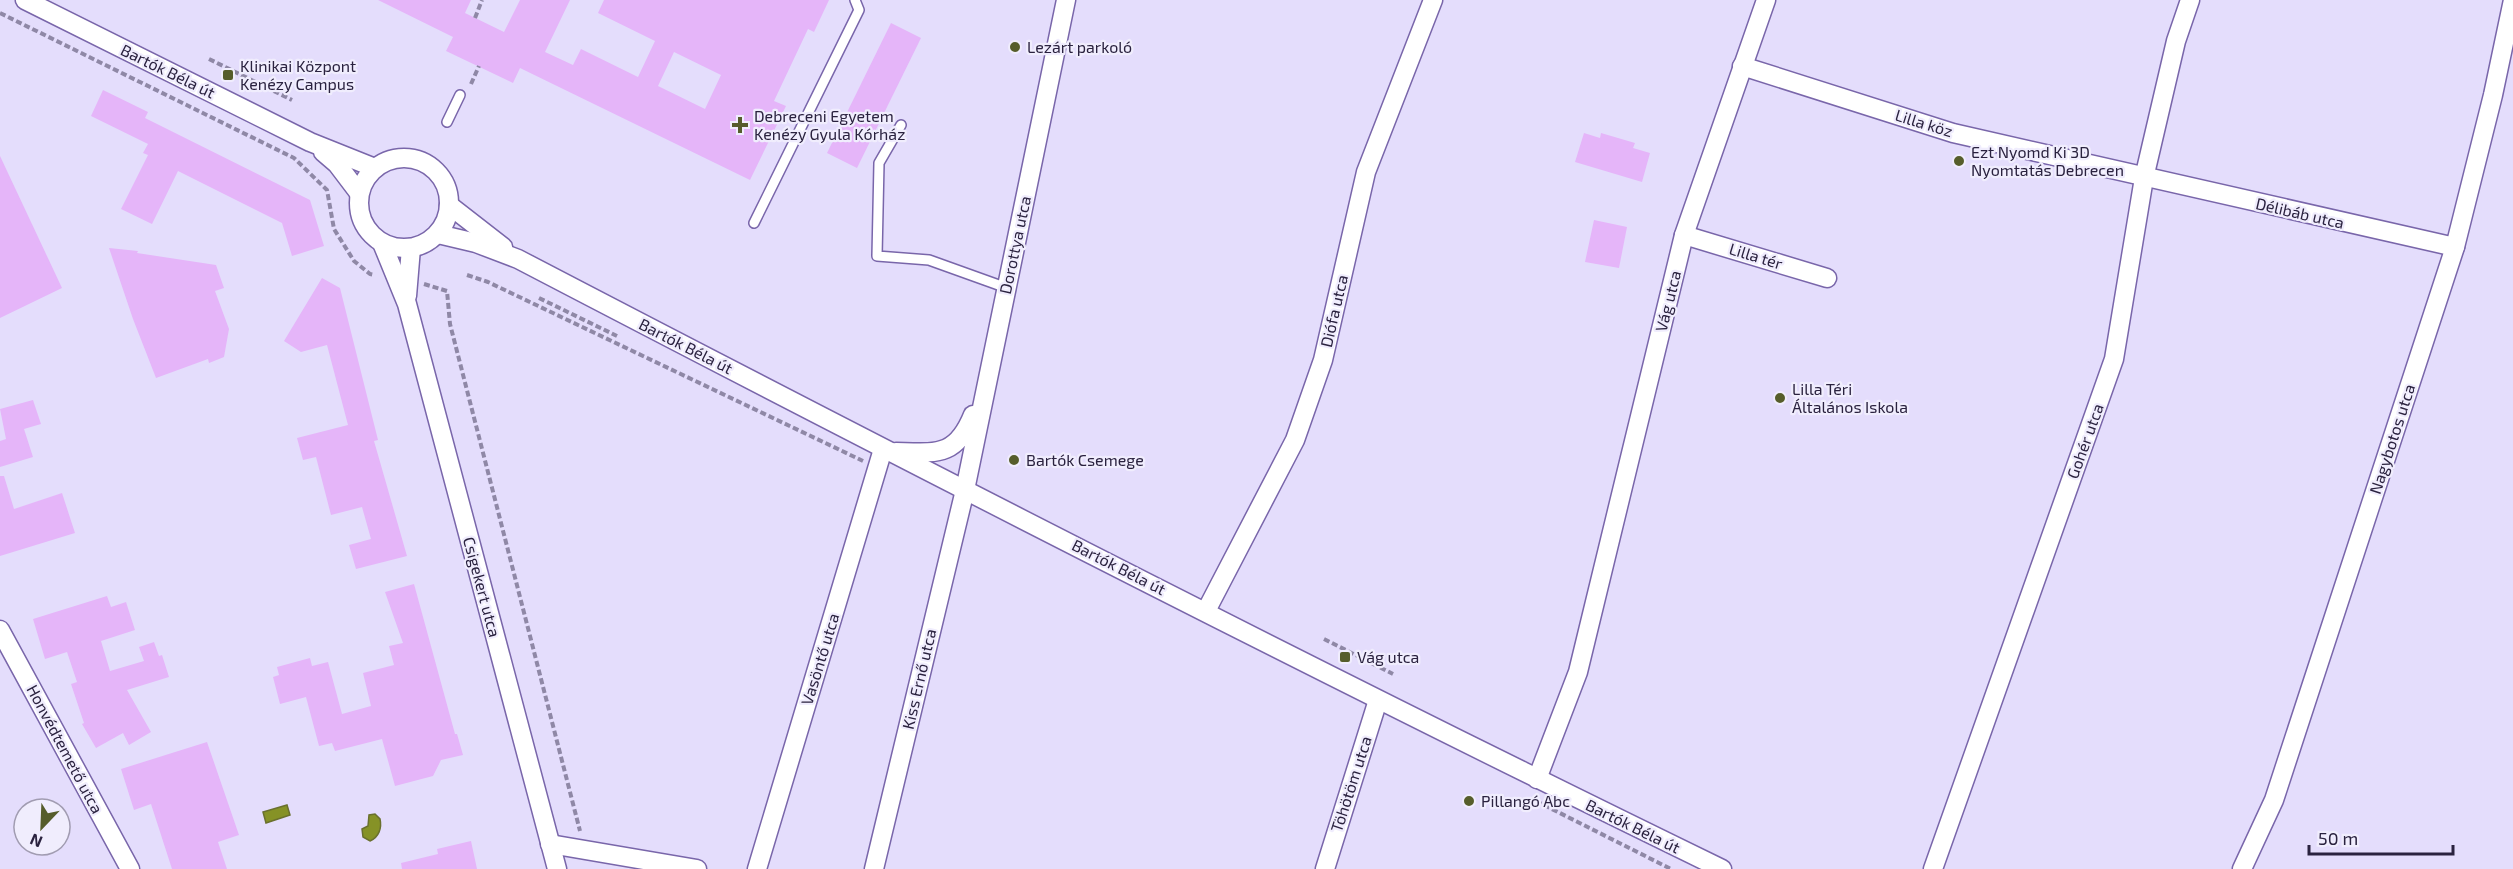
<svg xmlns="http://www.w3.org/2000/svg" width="2513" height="869" font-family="'Exo 2',sans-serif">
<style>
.water{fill:#869226;stroke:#6a702e;stroke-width:1.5}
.building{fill:#e5b5f9;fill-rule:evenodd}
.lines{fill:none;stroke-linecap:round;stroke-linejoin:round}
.service-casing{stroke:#7966aa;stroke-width:12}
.minor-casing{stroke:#7966aa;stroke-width:21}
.path{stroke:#8f88a6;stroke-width:4;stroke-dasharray:6 3;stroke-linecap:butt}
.service{stroke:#fff;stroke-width:9}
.minor{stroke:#fff;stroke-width:18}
.poi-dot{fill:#565d2b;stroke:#f0edfd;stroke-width:2}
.labels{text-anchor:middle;stroke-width:4.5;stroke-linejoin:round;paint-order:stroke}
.poi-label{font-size:16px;fill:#2a223f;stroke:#f0edfd;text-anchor:start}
.street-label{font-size:16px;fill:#2a223f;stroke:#f0edfd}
</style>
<rect width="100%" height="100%" fill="#e4ddfc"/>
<!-- water -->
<g class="water">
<polygon points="287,805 290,815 266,823 263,812"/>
<path d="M 375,814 L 380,819 C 382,828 379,837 370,841 L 363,837 L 362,829 L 368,826 L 369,815 Z"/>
</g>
<!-- building -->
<g class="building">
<path d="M 378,0 L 471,0 L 465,13 L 504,32 L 520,0 L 570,0 L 545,52 L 573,65 L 581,49 L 638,77 L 655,41 L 598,13 L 604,0 L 829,0 L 814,32 L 808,29 L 774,101 L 786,106 L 750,180 L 520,68 L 513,83 L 446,51 L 453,37 ZM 674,52 L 721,75 L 705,109 L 658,86 Z"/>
<polygon points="891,23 921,38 857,168 827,153"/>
<polygon points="103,90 148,112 145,118 310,200 324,246 292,256 282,223 178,171 152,224 121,209 148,155 143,153 148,144 91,116"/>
<polygon points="1584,133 1600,138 1601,133 1635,143 1633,148 1650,153 1642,182 1575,162"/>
<polygon points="0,156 62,288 0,318"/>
<polygon points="1594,220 1627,227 1619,268 1585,262"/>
<polygon points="109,248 138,251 137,253 216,265 224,288 215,291 229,329 224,357 209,363 208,359 156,378 133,319"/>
<polygon points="322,278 340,288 378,440 374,441 407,556 356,569 349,545 371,539 362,507 331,515 316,457 303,460 297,438 348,425 327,345 301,352 284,341"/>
<polygon points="33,400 41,424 24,429 33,457 0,467 0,441 6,439 0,409"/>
<polygon points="0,476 4,476 14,509 62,493 75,533 0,556"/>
<polygon points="414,584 455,734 457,734 463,755 441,760 433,776 395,786 382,739 335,751 332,743 319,746 306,697 280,704 273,677 279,675 277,667 310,658 312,666 328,662 342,714 371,706 363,673 394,665 389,646 403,643 385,592"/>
<polygon points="107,596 111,607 126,602 135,630 101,641 110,671 144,661 139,647 154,642 159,656 162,655 169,677 127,690 151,732 129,745 123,733 96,748 82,724 84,723 71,684 77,682 67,652 45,659 33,619"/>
<polygon points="207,742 239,835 218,842 227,869 172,869 151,804 134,810 121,769"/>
<polygon points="471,841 477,869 402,869 401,863 438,854 437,849"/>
</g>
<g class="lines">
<!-- service casing -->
<g class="service-casing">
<g id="service">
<polyline points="447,122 460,95"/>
<polyline points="901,125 879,163 877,256 929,260 1007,288"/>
<polyline points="754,223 859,10 855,0"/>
</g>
</g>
<!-- minor casing -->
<g class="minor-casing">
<g id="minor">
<polyline points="25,0 310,142 375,168"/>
<polyline points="1742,66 1953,133 2455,247"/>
<polyline points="323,152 337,164 359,193"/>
<circle cx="404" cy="203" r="45"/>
<polyline points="449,205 503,247"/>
<path d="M 438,234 L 476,243 L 518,259 C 917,467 1317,672 1722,869"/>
<polyline points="1684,235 1827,278"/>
<polyline points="382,243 407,304 557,869"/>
<polyline points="407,296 411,248"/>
<path d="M 896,452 C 937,453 956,457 973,415"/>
<polyline points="1206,611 1295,440 1323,360 1366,172 1433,0"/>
<polyline points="0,630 130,869"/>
<polyline points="1537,779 1578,672 1684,235 1766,0"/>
<polyline points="550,844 697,869"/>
<polyline points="757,869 883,449"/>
<polyline points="874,869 965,490 1066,0"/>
<polyline points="1325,869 1378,700"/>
<polyline points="1933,869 2114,359 2144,178 2176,41 2190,0"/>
<polyline points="2242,869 2274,800 2455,247 2493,95 2513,0"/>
</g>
</g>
<!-- path -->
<g class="path">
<polyline points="0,13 294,158 327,190 334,229 354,261 370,274 375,275"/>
<polyline points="475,18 482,0"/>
<polyline points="209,59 292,100"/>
<polyline points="471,84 479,66"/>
<polyline points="467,275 488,282 863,461"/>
<polyline points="424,284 447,291 450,324 580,831"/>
<polyline points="539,298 617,336"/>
<polyline points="1324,639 1393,674"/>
<polyline points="1536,801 1671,869"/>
</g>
<!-- service -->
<use href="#service" class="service"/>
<!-- minor -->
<use href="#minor" class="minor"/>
</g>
<!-- markers -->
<g class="poi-dot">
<circle cx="1015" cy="47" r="6"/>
<rect x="222" y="69" width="12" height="12" rx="3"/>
<path d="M737 116h6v6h6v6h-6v6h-6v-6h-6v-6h6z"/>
<circle cx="1959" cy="161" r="6"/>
<circle cx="1780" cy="398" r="6"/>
<circle cx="1014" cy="460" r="6"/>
<rect x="1339" y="651" width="12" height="12" rx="3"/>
<circle cx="1469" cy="801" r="6"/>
</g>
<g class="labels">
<!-- poi labels -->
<g class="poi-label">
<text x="1027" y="53">Lezárt parkoló</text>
<text x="240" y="72">Klinikai Központ<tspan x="240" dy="18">Kenézy Campus</tspan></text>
<text x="754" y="122">Debreceni Egyetem<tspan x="754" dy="18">Kenézy Gyula Kórház</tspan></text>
<text x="1971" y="158">Ezt Nyomd Ki 3D<tspan x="1971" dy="18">Nyomtatás Debrecen</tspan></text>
<text x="1792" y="395">Lilla Téri<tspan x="1792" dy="18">Általános Iskola</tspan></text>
<text x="1026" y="466">Bartók Csemege</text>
<text x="1357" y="663">Vág utca</text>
<text x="1481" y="807">Pillangó Abc</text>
</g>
<!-- street labels -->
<g class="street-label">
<text transform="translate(168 71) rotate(26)" y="6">Bartók Béla út</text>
<text transform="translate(1924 123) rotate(17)" y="6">Lilla köz</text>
<text transform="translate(2300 213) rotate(13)" y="6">Délibáb utca</text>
<text transform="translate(1015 245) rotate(-78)" y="6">Dorottya utca</text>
<text transform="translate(1756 256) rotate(17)" y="6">Lilla tér</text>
<text transform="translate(1668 301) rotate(-76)" y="6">Vág utca</text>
<text transform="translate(1334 311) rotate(-77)" y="6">Diófa utca</text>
<text transform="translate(686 346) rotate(27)" y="6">Bartók Béla út</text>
<text transform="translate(2392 439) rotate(-72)" y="6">Nagybotos utca</text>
<text transform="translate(2085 441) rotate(-70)" y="6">Gohér utca</text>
<text transform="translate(1119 567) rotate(27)" y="6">Bartók Béla út</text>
<text transform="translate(482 587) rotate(75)" y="6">Csigekert utca</text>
<text transform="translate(820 659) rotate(-73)" y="6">Vasöntő utca</text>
<text transform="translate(919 679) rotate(-77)" y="6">Kiss Ernő utca</text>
<text transform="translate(65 749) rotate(62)" y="6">Honvédtemető utca</text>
<text transform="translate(1351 784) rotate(-72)" y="6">Töhötöm utca</text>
<text transform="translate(1633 826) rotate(26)" y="6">Bartók Béla út</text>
</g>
</g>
<!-- north arrow -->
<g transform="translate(42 827) rotate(203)"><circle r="28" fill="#f0edfd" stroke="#a19cb1" stroke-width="1.5"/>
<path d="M0-4.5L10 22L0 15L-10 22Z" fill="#565d2b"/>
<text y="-9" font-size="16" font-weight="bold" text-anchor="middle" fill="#2a223f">N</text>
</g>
<!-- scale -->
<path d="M2309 845v9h144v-9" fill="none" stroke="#2a223f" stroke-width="3"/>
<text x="2318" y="845" font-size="18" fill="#2a223f" stroke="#f0edfd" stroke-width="4.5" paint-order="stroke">50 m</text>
</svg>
